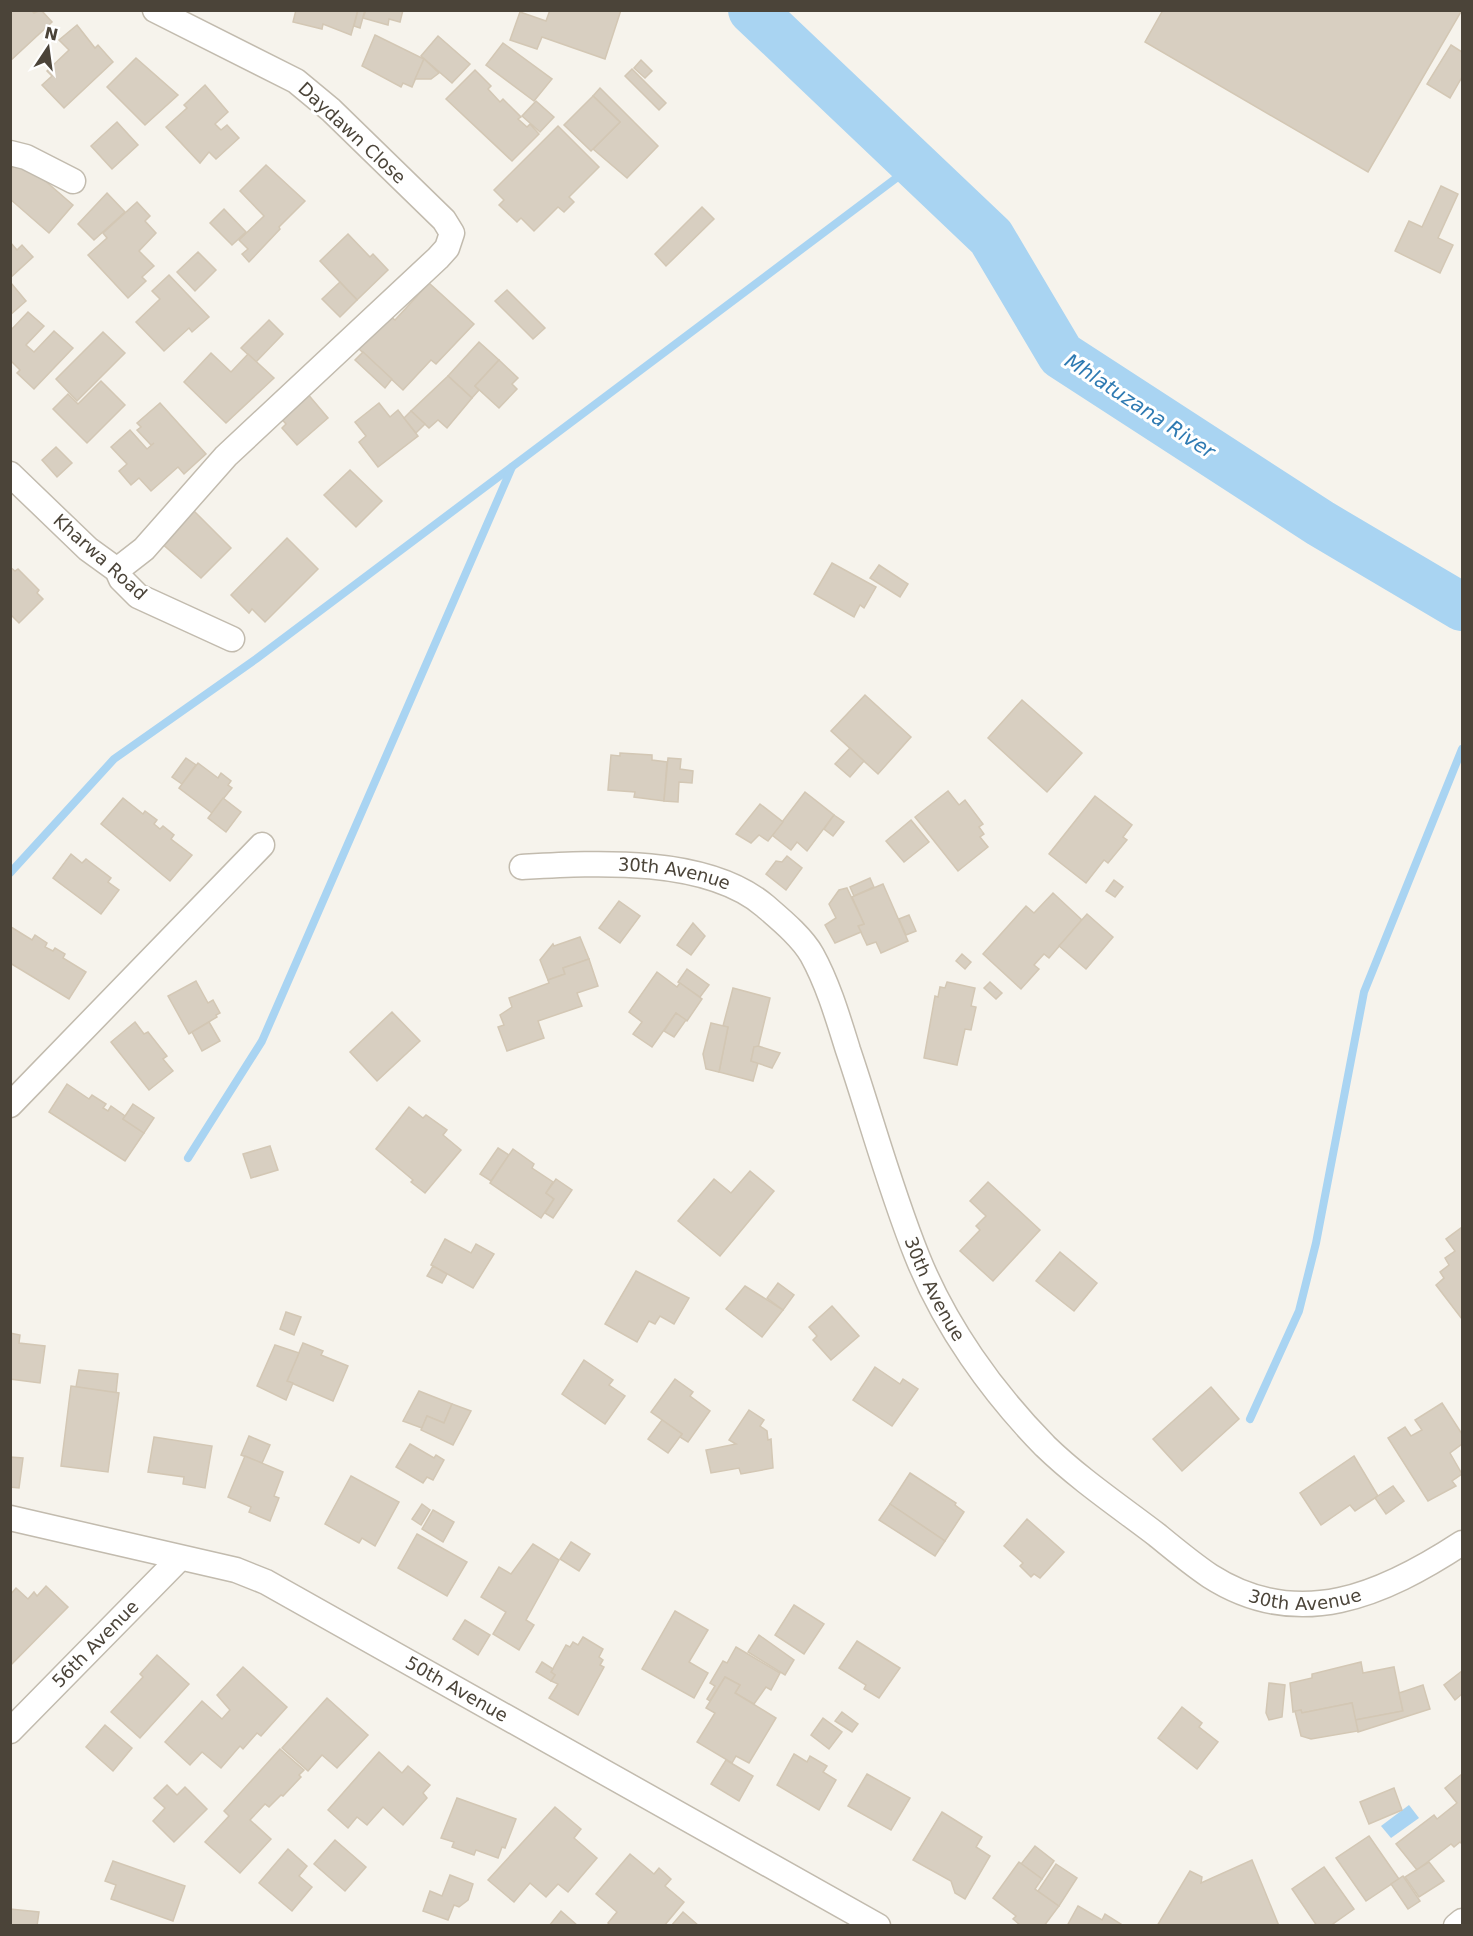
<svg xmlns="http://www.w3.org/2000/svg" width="1473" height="1936" font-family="'DejaVu Sans',sans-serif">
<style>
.water{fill:#a9d4f2}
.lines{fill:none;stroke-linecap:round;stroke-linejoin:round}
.stream{stroke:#a9d4f2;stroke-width:8}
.river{stroke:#a9d4f2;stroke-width:48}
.building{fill:#d8cfc1;stroke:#d3c7b4;stroke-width:1.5}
.street-casing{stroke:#c2bbae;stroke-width:27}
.street{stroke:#fff;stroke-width:24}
.labels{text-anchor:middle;stroke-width:6;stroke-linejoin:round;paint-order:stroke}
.street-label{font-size:18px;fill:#4b4439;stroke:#fff}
.water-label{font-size:20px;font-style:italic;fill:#2e7ab2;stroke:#fff}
</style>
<rect width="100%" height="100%" fill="#f6f3ec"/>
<!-- water -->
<polygon class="water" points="1409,1805 1419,1818 1391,1838 1381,1826"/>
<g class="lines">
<!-- stream -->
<g class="stream">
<polyline points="10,873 114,759 256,659 915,164"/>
<polyline points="188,1158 262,1041 512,467"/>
<polyline points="1250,1419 1299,1311 1316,1243 1364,992 1462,749"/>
</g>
<!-- river -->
<polyline class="river" points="752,10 991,237 1061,355 1320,523 1462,607"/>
</g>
<!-- building -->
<g class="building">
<polygon points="10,10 31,10 34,13 41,10 52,22 10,61"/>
<polygon points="296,10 358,10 351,35 323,24 322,29 293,22"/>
<polygon points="358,10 365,10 360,28 354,26"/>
<polygon points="366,10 403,10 400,22 389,19 388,25 363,18"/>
<polygon points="550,10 621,10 605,59 542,37 537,49 510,40 520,12 546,21"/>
<polygon points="1163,10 1462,10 1368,172 1145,42"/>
<polygon points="77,25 95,48 98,45 113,62 64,108 42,85 52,76 47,71 69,50 59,40"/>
<polygon points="375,35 424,59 412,87 403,83 401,87 362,66"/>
<polygon points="438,36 470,64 452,83 421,56"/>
<polygon points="503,43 552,79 534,101 486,65"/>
<polygon points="1451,45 1462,52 1462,77 1450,98 1427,84"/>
<polygon points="136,58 178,95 145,125 107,87"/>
<polygon points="424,59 439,73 431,79 415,79"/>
<polygon points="641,60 652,71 645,78 634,68"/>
<polygon points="632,69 666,103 659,110 625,76"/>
<polygon points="475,70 491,86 488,89 500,102 503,99 521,117 518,119 527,127 530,124 539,134 512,161 446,99"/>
<polygon points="205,85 228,112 215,124 221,130 227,125 239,138 216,159 209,152 200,163 166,127 187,108 184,105"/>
<polygon points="600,88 658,146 627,178 593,149 620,122 593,96"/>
<polygon points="593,96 620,122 591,151 564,125"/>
<polygon points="536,101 554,117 540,132 522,116"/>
<polygon points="117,122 138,145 112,169 91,146"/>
<polygon points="558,126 599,167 569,197 574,202 564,212 558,207 534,231 521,218 517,222 499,205 504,200 494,190"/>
<polygon points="20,159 73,205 49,233 10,199 10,170"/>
<polygon points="266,165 305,201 279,227 280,229 249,262 242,254 248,249 239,240 264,216 240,191"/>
<polygon points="1441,186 1458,194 1438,238 1453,245 1440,273 1395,251 1409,221 1422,227"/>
<polygon points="107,193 125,212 94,240 78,224"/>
<polygon points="137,202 150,216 145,221 156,233 139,251 154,266 142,277 146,281 128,298 88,255 107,238 103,233"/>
<polygon points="702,207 714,219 666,266 655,254"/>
<polygon points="224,209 246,232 232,245 210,223"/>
<polygon points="348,234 370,257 373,254 388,270 357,300 320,261"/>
<polygon points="10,242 17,250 22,245 33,257 10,278"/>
<polygon points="198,252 216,270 195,291 177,272"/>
<polygon points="169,275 209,317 192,332 189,328 164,351 136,322 160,299 152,291"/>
<polygon points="340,282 357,300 340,317 322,299"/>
<polygon points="11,283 26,301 10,315 10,283"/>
<polygon points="429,283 474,324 436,364 431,360 403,390 359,349 390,316 395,320"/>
<polygon points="507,290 545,328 533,339 495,301"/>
<polygon points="28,312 44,326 26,345 34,352 54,331 73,348 34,389 17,373 20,370 10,360 10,331"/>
<polygon points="269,320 283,334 256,362 241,348"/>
<polygon points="103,332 125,353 77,401 56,379"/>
<polygon points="479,342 499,360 475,386 479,390 472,398 448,376"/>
<polygon points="363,352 392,379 385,388 355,360"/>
<polygon points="211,353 231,372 248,354 274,378 226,423 184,382"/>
<polygon points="499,360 518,378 512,384 517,389 499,408 475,386"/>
<polygon points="448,376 472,398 447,428 438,420 429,428 411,411"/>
<polygon points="101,381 125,405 87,443 53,409 68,394 78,404"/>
<polygon points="306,392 328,418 297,445 282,428 286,424 278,415"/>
<polygon points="160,403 206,454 184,474 178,467 151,491 139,478 131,485 119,471 127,464 111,447 130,430 147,449 154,443 151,445 137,430 141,427 137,423"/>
<polygon points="379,403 390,417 398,410 418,436 378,467 359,442 366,436 355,422"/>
<polygon points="411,411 425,424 416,433 404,418"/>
<polygon points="56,447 72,463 57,477 42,460"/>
<polygon points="350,470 382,501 356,527 324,495"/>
<polygon points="194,511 231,548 201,578 159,541 166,539"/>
<polygon points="287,538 318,569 265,622 252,609 249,613 231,595"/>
<polygon points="832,563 876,587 864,608 860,605 854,617 814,594"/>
<polygon points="879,565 908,584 900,597 870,578"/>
<polygon points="10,567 15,571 18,569 39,590 37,593 43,599 19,623 10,614"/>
<polygon points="865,695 911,737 878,774 831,731"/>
<polygon points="1022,700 1082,753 1047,792 988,738"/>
<polygon points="850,748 864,761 850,777 835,764"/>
<polygon points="620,753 652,755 652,760 667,762 664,801 634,797 635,792 608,790 611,755 620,756"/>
<polygon points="186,758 196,765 182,784 172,777"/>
<polygon points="668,758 681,759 680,769 693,771 692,783 679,782 678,802 664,801"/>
<polygon points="198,763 218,778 221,773 231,781 228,785 232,788 212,813 179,788"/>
<polygon points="948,791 959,805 965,800 983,824 979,827 984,834 980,837 988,847 958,871 915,817"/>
<polygon points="805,792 834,815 807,851 797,842 791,850 772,835"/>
<polygon points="1095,796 1132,825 1123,837 1127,840 1108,863 1104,860 1086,883 1049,854"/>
<polygon points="123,798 143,814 145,811 157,820 154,824 160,829 163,826 174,835 171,839 192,855 170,881 101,824"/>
<polygon points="223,798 241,812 226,832 208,818"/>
<polygon points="760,804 783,822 768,841 759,835 751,843 736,834"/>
<polygon points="834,815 844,822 833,836 824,829"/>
<polygon points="911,820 929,842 904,862 886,841"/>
<polygon points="71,854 82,863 86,859 111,878 108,882 119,890 101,914 53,878"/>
<polygon points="787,856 802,868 786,890 766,874 776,861 782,862"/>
<polygon points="870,878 874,887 854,896 850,887"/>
<polygon points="1114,880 1123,887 1115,897 1106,891"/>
<polygon points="883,884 908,941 881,953 876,942 867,945 858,926 864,924 852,897"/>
<polygon points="847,888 864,924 858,926 861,932 835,943 825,925 836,918 829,904 839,890"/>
<polygon points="1053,893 1082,920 1049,958 1044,954 1034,965 1039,969 1021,989 983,954 1026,906 1034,913"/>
<polygon points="619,901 640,916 620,943 599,928"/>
<polygon points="1087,914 1113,937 1086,969 1059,946"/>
<polygon points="909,915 916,931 906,935 899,919"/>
<polygon points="693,923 705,936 691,955 677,945"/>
<polygon points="11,927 32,940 35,935 47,943 45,947 53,951 55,948 65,954 63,958 86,972 69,999 10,963"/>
<polygon points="580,937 589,959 563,968 565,974 548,980 540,960 553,944 554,946"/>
<polygon points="962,954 971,962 965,969 956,961"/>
<polygon points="589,959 598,986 577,993 582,1006 538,1021 544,1038 507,1051 498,1027 504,1025 500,1015 512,1007 509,998 549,983 548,980 565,974 563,968"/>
<polygon points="687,969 709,985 700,997 678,982"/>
<polygon points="657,972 677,987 680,983 702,999 687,1021 676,1013 652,1047 633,1034 642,1022 629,1012"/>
<polygon points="196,981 208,1003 213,1000 220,1013 216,1015 217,1017 189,1034 168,996"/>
<polygon points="947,982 975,988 971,1006 976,1007 971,1030 965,1029 957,1065 924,1058 935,996 938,997 940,987 945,988"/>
<polygon points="990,982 1002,993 996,999 984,988"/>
<polygon points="733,988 770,998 758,1048 754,1047 751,1061 758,1063 753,1081 719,1072 728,1027 723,1026"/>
<polygon points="392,1012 420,1041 377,1081 350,1052"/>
<polygon points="676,1013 686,1020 674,1037 664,1031"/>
<polygon points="135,1022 144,1034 148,1032 167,1056 163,1059 173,1071 149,1090 111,1042"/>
<polygon points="209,1022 220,1041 202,1051 192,1032"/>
<polygon points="711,1023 728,1027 719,1072 706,1069 703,1054"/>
<polygon points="758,1046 780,1053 772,1068 751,1061 754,1047"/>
<polygon points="67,1084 89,1099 92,1095 106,1104 103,1108 108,1111 111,1106 125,1116 123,1119 144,1133 125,1161 49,1112"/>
<polygon points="133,1104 154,1118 144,1133 123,1119"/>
<polygon points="409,1107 423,1118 426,1115 447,1130 443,1135 461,1150 425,1193 411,1182 413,1180 376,1149"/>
<polygon points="270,1146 278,1170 251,1178 243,1154"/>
<polygon points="498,1148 509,1155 491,1181 480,1174"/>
<polygon points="513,1149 534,1164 532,1168 553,1182 546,1193 554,1199 541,1218 490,1183"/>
<polygon points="750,1171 774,1191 720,1256 678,1221 714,1179 731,1193"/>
<polygon points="556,1179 572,1190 553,1218 545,1213 554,1199 546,1193"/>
<polygon points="988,1182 1040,1230 993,1281 960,1251 980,1230 976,1226 986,1216 970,1201"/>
<polygon points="1461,1228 1462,1230 1462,1319 1436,1285 1444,1278 1440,1272 1449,1265 1445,1258 1455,1251 1446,1239"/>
<polygon points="445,1239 471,1253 476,1244 494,1254 473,1288 431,1265"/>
<polygon points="1060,1252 1097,1283 1074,1311 1036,1281"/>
<polygon points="433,1266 447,1274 442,1283 427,1276"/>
<polygon points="636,1271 689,1298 674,1324 660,1316 655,1324 649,1321 637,1342 605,1324"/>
<polygon points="778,1283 794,1295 783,1310 767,1298"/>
<polygon points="745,1286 783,1310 762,1337 726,1309"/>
<polygon points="832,1306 859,1336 831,1360 813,1340 817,1336 809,1327"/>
<polygon points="286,1312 301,1317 294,1335 280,1329"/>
<polygon points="10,1333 20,1335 19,1343 45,1346 40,1383 10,1379"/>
<polygon points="303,1343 323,1351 321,1355 348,1366 333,1401 287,1381"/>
<polygon points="275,1345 299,1353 287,1381 293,1383 286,1400 257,1386"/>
<polygon points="584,1360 613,1380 609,1385 625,1396 605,1424 562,1394"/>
<polygon points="875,1367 900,1384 903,1379 918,1389 892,1426 853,1400"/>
<polygon points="79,1370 118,1374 116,1393 76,1387"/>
<polygon points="675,1379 693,1392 690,1396 710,1411 688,1442 680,1437 682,1434 651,1412"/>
<polygon points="71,1386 119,1393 108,1472 61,1466"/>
<polygon points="1211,1387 1239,1419 1182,1471 1153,1439"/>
<polygon points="419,1391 452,1404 444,1423 427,1416 422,1428 403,1421"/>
<polygon points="1442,1403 1462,1434 1462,1444 1450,1453 1462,1474 1452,1481 1456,1486 1428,1501 1388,1438 1405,1427 1411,1436 1422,1430 1415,1420"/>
<polygon points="452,1404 471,1411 453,1445 421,1430 427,1416 444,1423"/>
<polygon points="749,1410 764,1420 760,1426 767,1431 768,1440 771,1439 773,1468 741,1474 739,1468 711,1473 706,1450 736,1444 729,1440"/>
<polygon points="662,1420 682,1434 668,1453 648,1439"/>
<polygon points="249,1436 270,1445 262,1463 241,1455"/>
<polygon points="154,1437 212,1446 205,1488 183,1484 184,1477 148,1472"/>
<polygon points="410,1444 434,1458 436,1455 444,1460 433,1480 427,1477 423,1483 396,1467"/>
<polygon points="245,1456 283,1472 274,1496 279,1498 270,1521 249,1512 251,1507 228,1497"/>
<polygon points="1354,1456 1378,1496 1355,1511 1350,1505 1321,1525 1300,1493"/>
<polygon points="10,1457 23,1458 19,1488 10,1487"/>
<polygon points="910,1473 956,1503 955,1505 964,1512 945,1541 890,1504"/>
<polygon points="351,1476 399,1502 375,1546 362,1538 359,1543 325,1524"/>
<polygon points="1393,1486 1404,1501 1386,1514 1375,1498"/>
<polygon points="422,1504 430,1510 421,1525 412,1519"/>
<polygon points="890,1504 945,1541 935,1556 879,1520"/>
<polygon points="433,1510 454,1522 443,1542 422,1529"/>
<polygon points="1027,1519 1064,1552 1040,1578 1034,1574 1031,1577 1020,1566 1023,1563 1004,1546"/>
<polygon points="417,1534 467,1562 447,1596 398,1568"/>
<polygon points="571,1542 590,1554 579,1571 560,1559"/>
<polygon points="533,1544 559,1560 526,1620 534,1625 519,1650 493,1634 506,1612 481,1597 499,1567 511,1574"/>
<polygon points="46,1586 68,1607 10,1666 10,1595 16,1588 28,1599 34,1592 37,1596"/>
<polygon points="794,1605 824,1624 804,1654 775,1635"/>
<polygon points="675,1611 708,1630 689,1662 708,1673 694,1698 642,1669"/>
<polygon points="465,1620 490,1635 478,1655 453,1639"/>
<polygon points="759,1635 794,1660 785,1675 748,1652"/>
<polygon points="583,1637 603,1649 599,1657 603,1660 600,1665 604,1667 578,1715 549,1698 558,1684 551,1681 555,1675 551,1672 566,1645 570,1647 573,1642 578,1645"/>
<polygon points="857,1641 900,1668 879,1698 864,1689 866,1685 839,1668"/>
<polygon points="736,1647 780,1673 771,1690 766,1687 754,1704 735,1693 740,1685 725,1677 710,1701 707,1699 715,1686 710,1683 723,1661 727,1663"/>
<polygon points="157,1655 189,1684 140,1738 111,1712 143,1677 140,1674"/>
<polygon points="542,1662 553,1669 551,1672 555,1675 551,1681 536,1672"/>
<polygon points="1361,1662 1363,1673 1394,1667 1403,1711 1355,1720 1352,1703 1302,1713 1301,1710 1293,1712 1290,1683 1312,1678 1312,1674"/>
<polygon points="243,1667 287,1707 261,1736 257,1733 243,1749 240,1746 221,1768 202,1752 190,1765 165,1742 202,1701 222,1719 230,1710 217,1695"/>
<polygon points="1462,1671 1462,1694 1455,1700 1444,1685"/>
<polygon points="725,1677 740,1685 735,1693 776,1718 749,1763 736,1756 732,1763 697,1742 715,1713 706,1708"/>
<polygon points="1269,1683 1285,1685 1282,1717 1269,1720 1266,1713"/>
<polygon points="1423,1685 1430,1709 1358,1732 1355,1720 1403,1711 1399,1693"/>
<polygon points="327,1698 368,1735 337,1768 322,1755 308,1771 282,1748"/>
<polygon points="1352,1703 1358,1731 1311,1739 1301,1736 1295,1711 1301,1710 1302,1713"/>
<polygon points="1182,1707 1202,1723 1199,1727 1218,1742 1197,1769 1158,1738"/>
<polygon points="842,1712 858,1724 852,1732 835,1721"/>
<polygon points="823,1718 842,1732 829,1749 811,1735"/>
<polygon points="105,1725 132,1748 113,1771 86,1747"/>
<polygon points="280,1749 304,1770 299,1775 301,1777 283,1796 281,1795 269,1807 265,1804 250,1820 271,1839 240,1873 205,1842 229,1816 224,1811"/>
<polygon points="379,1752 402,1773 408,1766 430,1785 423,1793 427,1798 403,1825 383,1807 367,1825 357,1817 348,1828 328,1810"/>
<polygon points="794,1754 807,1762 810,1756 827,1766 823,1772 836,1780 819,1810 777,1785"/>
<polygon points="726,1760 753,1776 739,1801 711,1784"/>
<polygon points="867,1774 910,1798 891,1830 848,1806"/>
<polygon points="1462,1774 1462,1844 1460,1842 1454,1847 1451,1844 1417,1870 1396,1844 1434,1815 1437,1819 1457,1803 1445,1788"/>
<polygon points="167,1785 177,1795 185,1787 207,1809 174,1842 153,1821 165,1808 154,1798"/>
<polygon points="1394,1788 1402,1810 1369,1824 1360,1802"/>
<polygon points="457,1798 516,1819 505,1848 502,1847 498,1858 476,1850 474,1855 452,1847 454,1842 441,1838"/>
<polygon points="555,1807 581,1829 574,1838 597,1858 568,1892 558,1884 546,1897 530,1883 514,1902 488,1880"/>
<polygon points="942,1812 982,1837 976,1847 990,1856 965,1899 955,1893 951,1881 913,1860"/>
<polygon points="1369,1836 1399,1879 1366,1901 1336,1858"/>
<polygon points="335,1840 366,1867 345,1891 314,1864"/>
<polygon points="1035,1846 1054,1861 1042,1879 1021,1864"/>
<polygon points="288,1849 307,1866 299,1876 312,1887 292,1911 259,1883"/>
<polygon points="630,1854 654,1874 659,1868 671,1879 665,1886 684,1902 664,1926 611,1926 608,1923 617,1912 596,1894"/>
<polygon points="1252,1860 1279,1926 1157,1926 1190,1871 1202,1877 1201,1883"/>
<polygon points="113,1861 185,1886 173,1921 111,1899 116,1885 105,1881"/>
<polygon points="1019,1862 1042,1879 1035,1889 1059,1906 1044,1926 1021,1926 1013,1919 1016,1916 993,1898"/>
<polygon points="1429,1862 1444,1881 1419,1897 1405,1877"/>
<polygon points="1056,1864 1077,1878 1059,1906 1038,1891"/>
<polygon points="1324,1867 1354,1909 1330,1926 1317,1926 1292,1889"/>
<polygon points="450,1875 473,1884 468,1900 459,1907 454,1905 448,1920 423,1911 430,1891 442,1896"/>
<polygon points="1403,1876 1420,1901 1408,1909 1391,1884"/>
<polygon points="1078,1906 1102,1920 1105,1914 1124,1926 1067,1926"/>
<polygon points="10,1909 39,1912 37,1926 10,1926"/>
<polygon points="561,1911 578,1926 549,1926"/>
<polygon points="683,1912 699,1926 671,1926"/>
</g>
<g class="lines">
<!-- street casing -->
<g class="street-casing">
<g id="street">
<polyline points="10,153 26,157 73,181"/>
<polyline points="10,474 88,549 117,570 121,579 138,596 232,639"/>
<polyline points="117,570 144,549 226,456 438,258 447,248 452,233 444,220 331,110 296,81 155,10"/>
<path id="s1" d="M 522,867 C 594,863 706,856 765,906 C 780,919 802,937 812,955 C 828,984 838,1018 848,1050 C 871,1118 890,1189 917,1256 C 945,1326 992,1392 1045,1446 C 1079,1479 1119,1506 1157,1535 C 1174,1549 1192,1564 1210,1576 C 1299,1633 1384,1594 1462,1543"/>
<polyline points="10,1105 262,845"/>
<path id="s2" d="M 10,1518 L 236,1570 L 266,1582 L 878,1926"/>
<path id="s3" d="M 10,1731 L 180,1558"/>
<polyline points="1456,1926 1462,1921"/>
</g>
</g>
<!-- street -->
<use href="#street" class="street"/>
</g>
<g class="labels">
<!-- street labels -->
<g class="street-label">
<text transform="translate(352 133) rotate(43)" y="6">Daydawn Close</text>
<text transform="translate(100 557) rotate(42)" y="6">Kharwa Road</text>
<text dy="6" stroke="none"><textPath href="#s1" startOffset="153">30th Avenue</textPath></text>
<text dy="6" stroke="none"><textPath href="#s1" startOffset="676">30th Avenue</textPath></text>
<text dy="6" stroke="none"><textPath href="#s1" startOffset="1180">30th Avenue</textPath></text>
<text dy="6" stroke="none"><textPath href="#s3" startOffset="122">56th Avenue</textPath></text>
<text dy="6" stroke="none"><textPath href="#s2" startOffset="483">50th Avenue</textPath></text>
</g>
<!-- water labels -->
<g class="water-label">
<text transform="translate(1140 406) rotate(33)" y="7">Mhlatuzana River</text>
</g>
</g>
<!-- border -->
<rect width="1473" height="1936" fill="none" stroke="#4b4439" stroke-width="24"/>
<!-- north arrow -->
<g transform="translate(48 48) rotate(13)" stroke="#ffffff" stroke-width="4.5" paint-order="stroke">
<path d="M0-4.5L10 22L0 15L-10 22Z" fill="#4b4439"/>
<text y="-9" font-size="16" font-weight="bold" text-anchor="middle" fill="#4b4439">N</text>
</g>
</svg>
